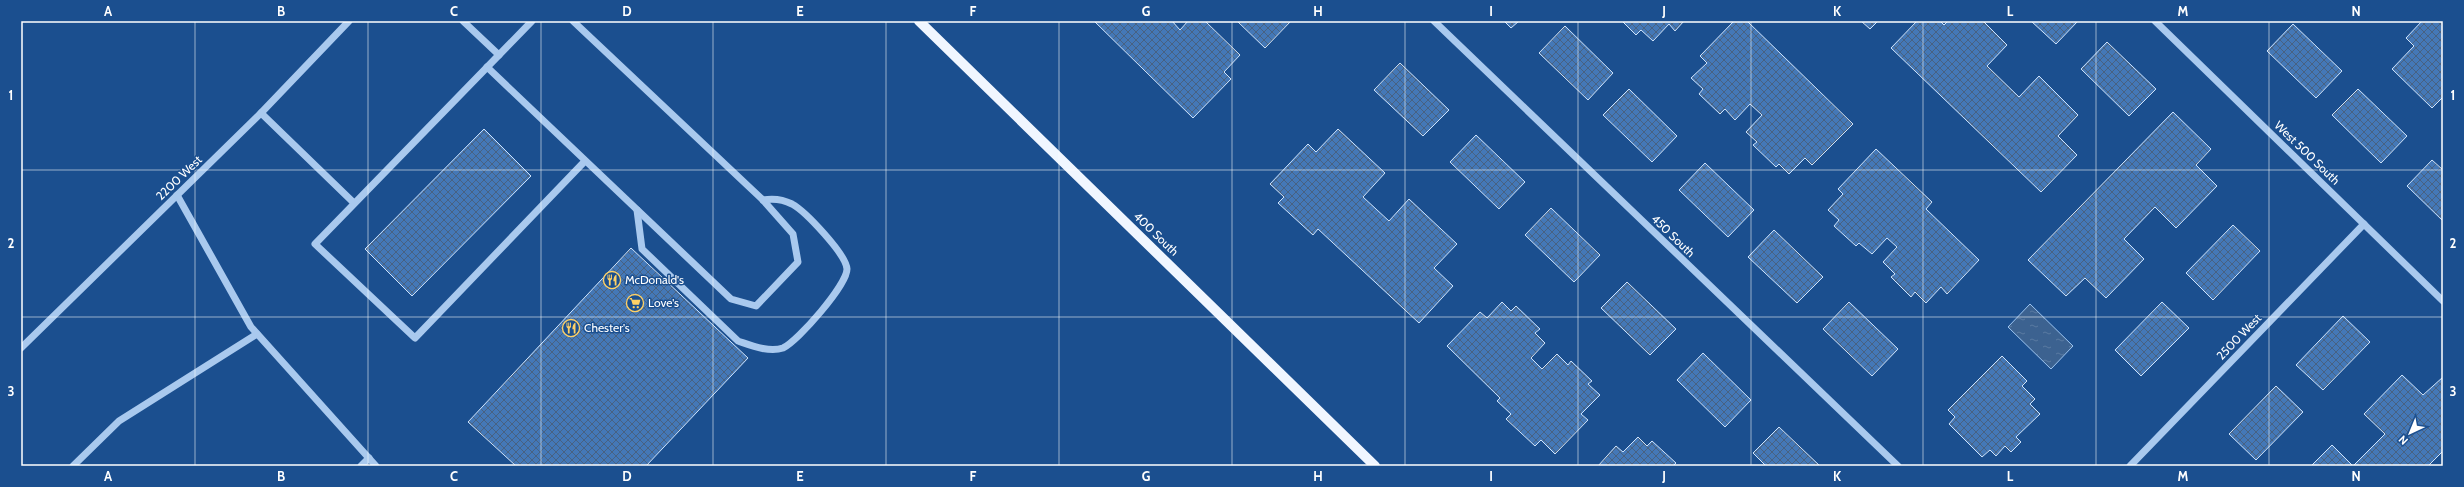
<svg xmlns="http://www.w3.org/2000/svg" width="2464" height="487" font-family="Cabin,sans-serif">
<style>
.water{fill:url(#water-ripples);stroke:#9cc4f0}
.building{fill:url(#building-cross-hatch);stroke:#cfe3fa}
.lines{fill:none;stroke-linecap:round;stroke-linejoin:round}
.minor{stroke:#a9c9ee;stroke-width:7}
.major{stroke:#f0f6ff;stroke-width:10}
.grid{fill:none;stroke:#fff;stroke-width:1;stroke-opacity:0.55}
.labels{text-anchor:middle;stroke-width:3;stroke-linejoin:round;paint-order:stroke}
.street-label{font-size:12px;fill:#fff;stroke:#1b4f8f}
.poi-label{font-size:12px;fill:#fff;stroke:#1b4f8f;text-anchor:start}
.neatline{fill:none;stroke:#fff;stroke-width:1.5}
.grid-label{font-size:13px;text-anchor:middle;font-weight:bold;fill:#fff}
</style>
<defs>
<pattern id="water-ripples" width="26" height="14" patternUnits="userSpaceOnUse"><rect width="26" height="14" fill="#3c6290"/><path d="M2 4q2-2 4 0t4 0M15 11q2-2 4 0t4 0" fill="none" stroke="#597aa1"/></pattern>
<pattern id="building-cross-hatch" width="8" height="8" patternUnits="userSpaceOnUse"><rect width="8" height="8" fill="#4478b7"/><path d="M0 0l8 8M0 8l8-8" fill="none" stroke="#486282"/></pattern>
</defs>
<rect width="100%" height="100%" fill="#1b4f8f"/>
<!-- water -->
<polygon class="water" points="2030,304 2073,346 2051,369 2008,327"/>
<!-- building -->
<g class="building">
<polygon points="1094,21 1172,21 1180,30 1188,21 1205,21 1240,55 1224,72 1231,79 1193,118"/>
<polygon points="1237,21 1291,21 1265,48"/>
<polygon points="1504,21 1519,21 1511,28"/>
<polygon points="1622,21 1684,21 1675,31 1669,24 1653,41 1641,30 1636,35"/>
<polygon points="1734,21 1747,21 1853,124 1812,165 1805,158 1789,174 1779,164 1776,167 1753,145 1757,142 1746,132 1762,115 1750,104 1735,120 1725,109 1720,114 1699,94 1703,89 1691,78 1707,63 1700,56"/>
<polygon points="1861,21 1878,21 1870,29"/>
<polygon points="1917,21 1940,21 1944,25 1948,21 1983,21 2007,45 1987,66 2019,97 2039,76 2078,115 2058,136 2077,155 2041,192 1891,48"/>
<polygon points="2031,21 2078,21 2056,44"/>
<polygon points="2422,21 2443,21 2443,97 2432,108 2392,69 2414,46 2406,38"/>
<polygon points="2293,24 2342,71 2316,98 2267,51"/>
<polygon points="1565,26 1613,73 1588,100 1539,53"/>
<polygon points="2107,42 2156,89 2129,116 2081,69"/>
<polygon points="1400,63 1449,110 1423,136 1374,90"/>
<polygon points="1629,89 1677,136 1652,162 1603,115"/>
<polygon points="2358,89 2407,136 2381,163 2332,115"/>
<polygon points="2173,112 2211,149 2196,165 2217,186 2176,228 2155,207 2124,239 2144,259 2106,298 2085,278 2066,296 2028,260"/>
<polygon points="484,129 531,176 412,296 365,249"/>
<polygon points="1338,129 1385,173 1363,197 1389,221 1409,199 1457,244 1434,268 1453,286 1419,323 1318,229 1313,235 1278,203 1284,197 1270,184 1308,144 1316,152"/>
<polygon points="1476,135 1525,182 1499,209 1450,162"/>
<polygon points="1876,149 1932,202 1926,209 1979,260 1947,294 1941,287 1926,303 1915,292 1911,297 1891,277 1895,274 1883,262 1897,247 1887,238 1872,254 1859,243 1856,246 1834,226 1839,220 1828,210 1843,194 1838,189"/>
<polygon points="2432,160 2443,170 2443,221 2407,186"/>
<polygon points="1705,163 1754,210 1728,237 1679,190"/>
<polygon points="1551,208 1600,255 1574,282 1525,235"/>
<polygon points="2233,225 2260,251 2213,300 2186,273"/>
<polygon points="1774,230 1823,277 1797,303 1748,257"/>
<polygon points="631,248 748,358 646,466 516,466 468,422"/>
<polygon points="1627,282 1676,329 1650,355 1601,308"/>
<polygon points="1502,302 1511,311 1516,306 1540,329 1535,333 1545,343 1531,358 1542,369 1557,354 1568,365 1571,361 1592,381 1588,384 1600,395 1581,414 1588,420 1555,454 1541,440 1535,446 1506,419 1511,414 1497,401 1500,398 1447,346 1480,312 1487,318"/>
<polygon points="1849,302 1898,349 1872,376 1823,329"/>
<polygon points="2162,302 2189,328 2141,376 2115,350"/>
<polygon points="2343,316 2370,342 2323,390 2296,365"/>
<polygon points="1703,353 1751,400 1725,427 1677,380"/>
<polygon points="2002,356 2027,381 2022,386 2035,399 2030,404 2040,414 2016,437 2021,442 2011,452 2005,446 1996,456 1990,450 1982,457 1949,424 1955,417 1948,410"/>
<polygon points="2402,375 2423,395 2443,377 2443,451 2428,466 2353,466 2385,434 2364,414"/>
<polygon points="2276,386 2303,412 2256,460 2229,434"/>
<polygon points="1779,427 1820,466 1766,466 1753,453"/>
<polygon points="1638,437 1647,446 1652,441 1676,463 1673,466 1598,466 1616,446 1623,452"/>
<polygon points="2332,445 2353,466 2311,466"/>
</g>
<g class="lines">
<!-- minor -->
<g class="minor">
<polyline points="463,21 499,55"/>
<polyline points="532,21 315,244 415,338 585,161"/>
<polyline points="1434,21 1898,466"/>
<polyline points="2155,21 2443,301"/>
<polyline points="487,67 731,299 756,306 798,262 793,234 763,200 573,21"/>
<polyline points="261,113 354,203"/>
<polyline points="177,195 251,327 376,466"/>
<path d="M 637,210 L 642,249 L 738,341 C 750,345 769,353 783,348 C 798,341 847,285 847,269 C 846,254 805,211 792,204 C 782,199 774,198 763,200"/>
<polyline points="21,348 261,113 349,21"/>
<polyline points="73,466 119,421 257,334"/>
<polyline points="361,466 369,458"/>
<polyline points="2130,466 2364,224"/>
</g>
<!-- major -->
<polyline class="major" points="919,21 1375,466"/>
</g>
<!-- grid -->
<path class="grid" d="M 195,21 L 195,466M 368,21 L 368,466M 541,21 L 541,466M 713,21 L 713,466M 886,21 L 886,466M 1059,21 L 1059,466M 1232,21 L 1232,466M 1405,21 L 1405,466M 1578,21 L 1578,466M 1751,21 L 1751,466M 1923,21 L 1923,466M 2096,21 L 2096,466M 2269,21 L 2269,466M 21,170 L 2443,170M 21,317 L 2443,317"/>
<!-- icons -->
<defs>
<g id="restaurant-ring" transform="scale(0.9)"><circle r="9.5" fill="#1b4f8f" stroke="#ffd166" stroke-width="1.5"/><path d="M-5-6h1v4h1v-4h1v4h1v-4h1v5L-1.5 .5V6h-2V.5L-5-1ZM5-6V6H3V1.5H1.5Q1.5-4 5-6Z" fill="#ffd166"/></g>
<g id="supermarket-ring" transform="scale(0.9)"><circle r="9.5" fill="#1b4f8f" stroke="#ffd166" stroke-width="1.5"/><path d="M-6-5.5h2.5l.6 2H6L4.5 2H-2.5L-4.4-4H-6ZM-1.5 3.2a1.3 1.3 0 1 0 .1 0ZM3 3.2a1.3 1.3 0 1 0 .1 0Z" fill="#ffd166"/></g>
</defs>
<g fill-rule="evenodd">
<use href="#restaurant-ring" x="612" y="280"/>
<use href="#supermarket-ring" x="635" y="303"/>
<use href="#restaurant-ring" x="571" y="328"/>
</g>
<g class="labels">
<!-- street labels -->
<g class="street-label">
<text transform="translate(2307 153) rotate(44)" y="4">West 500 South</text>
<text transform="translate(179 178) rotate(-44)" y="4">2200 West</text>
<text transform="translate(1156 234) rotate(44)" y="4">400 South</text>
<text transform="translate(1673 236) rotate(44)" y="4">450 South</text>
<text transform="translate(2239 337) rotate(-46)" y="4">2500 West</text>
</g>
<!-- poi labels -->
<g class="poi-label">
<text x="625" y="284">McDonald's</text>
<text x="648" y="307">Love's</text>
<text x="584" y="332">Chester's</text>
</g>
</g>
<!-- border -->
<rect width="2464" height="487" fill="none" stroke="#1b4f8f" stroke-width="44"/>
<!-- north arrow -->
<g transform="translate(2410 433) rotate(224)" stroke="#1b4f8f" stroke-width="3" paint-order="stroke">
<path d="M0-3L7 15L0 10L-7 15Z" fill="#ffffff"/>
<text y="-6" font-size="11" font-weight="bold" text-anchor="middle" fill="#ffffff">N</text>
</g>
<rect x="22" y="22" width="2420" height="443" class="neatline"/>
<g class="grid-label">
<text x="108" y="16">A</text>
<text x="281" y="16">B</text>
<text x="454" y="16">C</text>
<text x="627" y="16">D</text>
<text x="800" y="16">E</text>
<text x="973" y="16">F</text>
<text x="1146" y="16">G</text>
<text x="1318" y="16">H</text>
<text x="1491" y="16">I</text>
<text x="1664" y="16">J</text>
<text x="1837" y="16">K</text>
<text x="2010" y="16">L</text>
<text x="2183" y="16">M</text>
<text x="2356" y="16">N</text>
<text x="11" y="100">1</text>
<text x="2453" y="100">1</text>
<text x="11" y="248">2</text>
<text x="2453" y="248">2</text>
<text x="11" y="396">3</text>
<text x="2453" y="396">3</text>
<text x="108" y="481">A</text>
<text x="281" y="481">B</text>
<text x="454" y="481">C</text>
<text x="627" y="481">D</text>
<text x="800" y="481">E</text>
<text x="973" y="481">F</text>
<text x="1146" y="481">G</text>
<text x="1318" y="481">H</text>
<text x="1491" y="481">I</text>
<text x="1664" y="481">J</text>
<text x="1837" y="481">K</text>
<text x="2010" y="481">L</text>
<text x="2183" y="481">M</text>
<text x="2356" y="481">N</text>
</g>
</svg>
